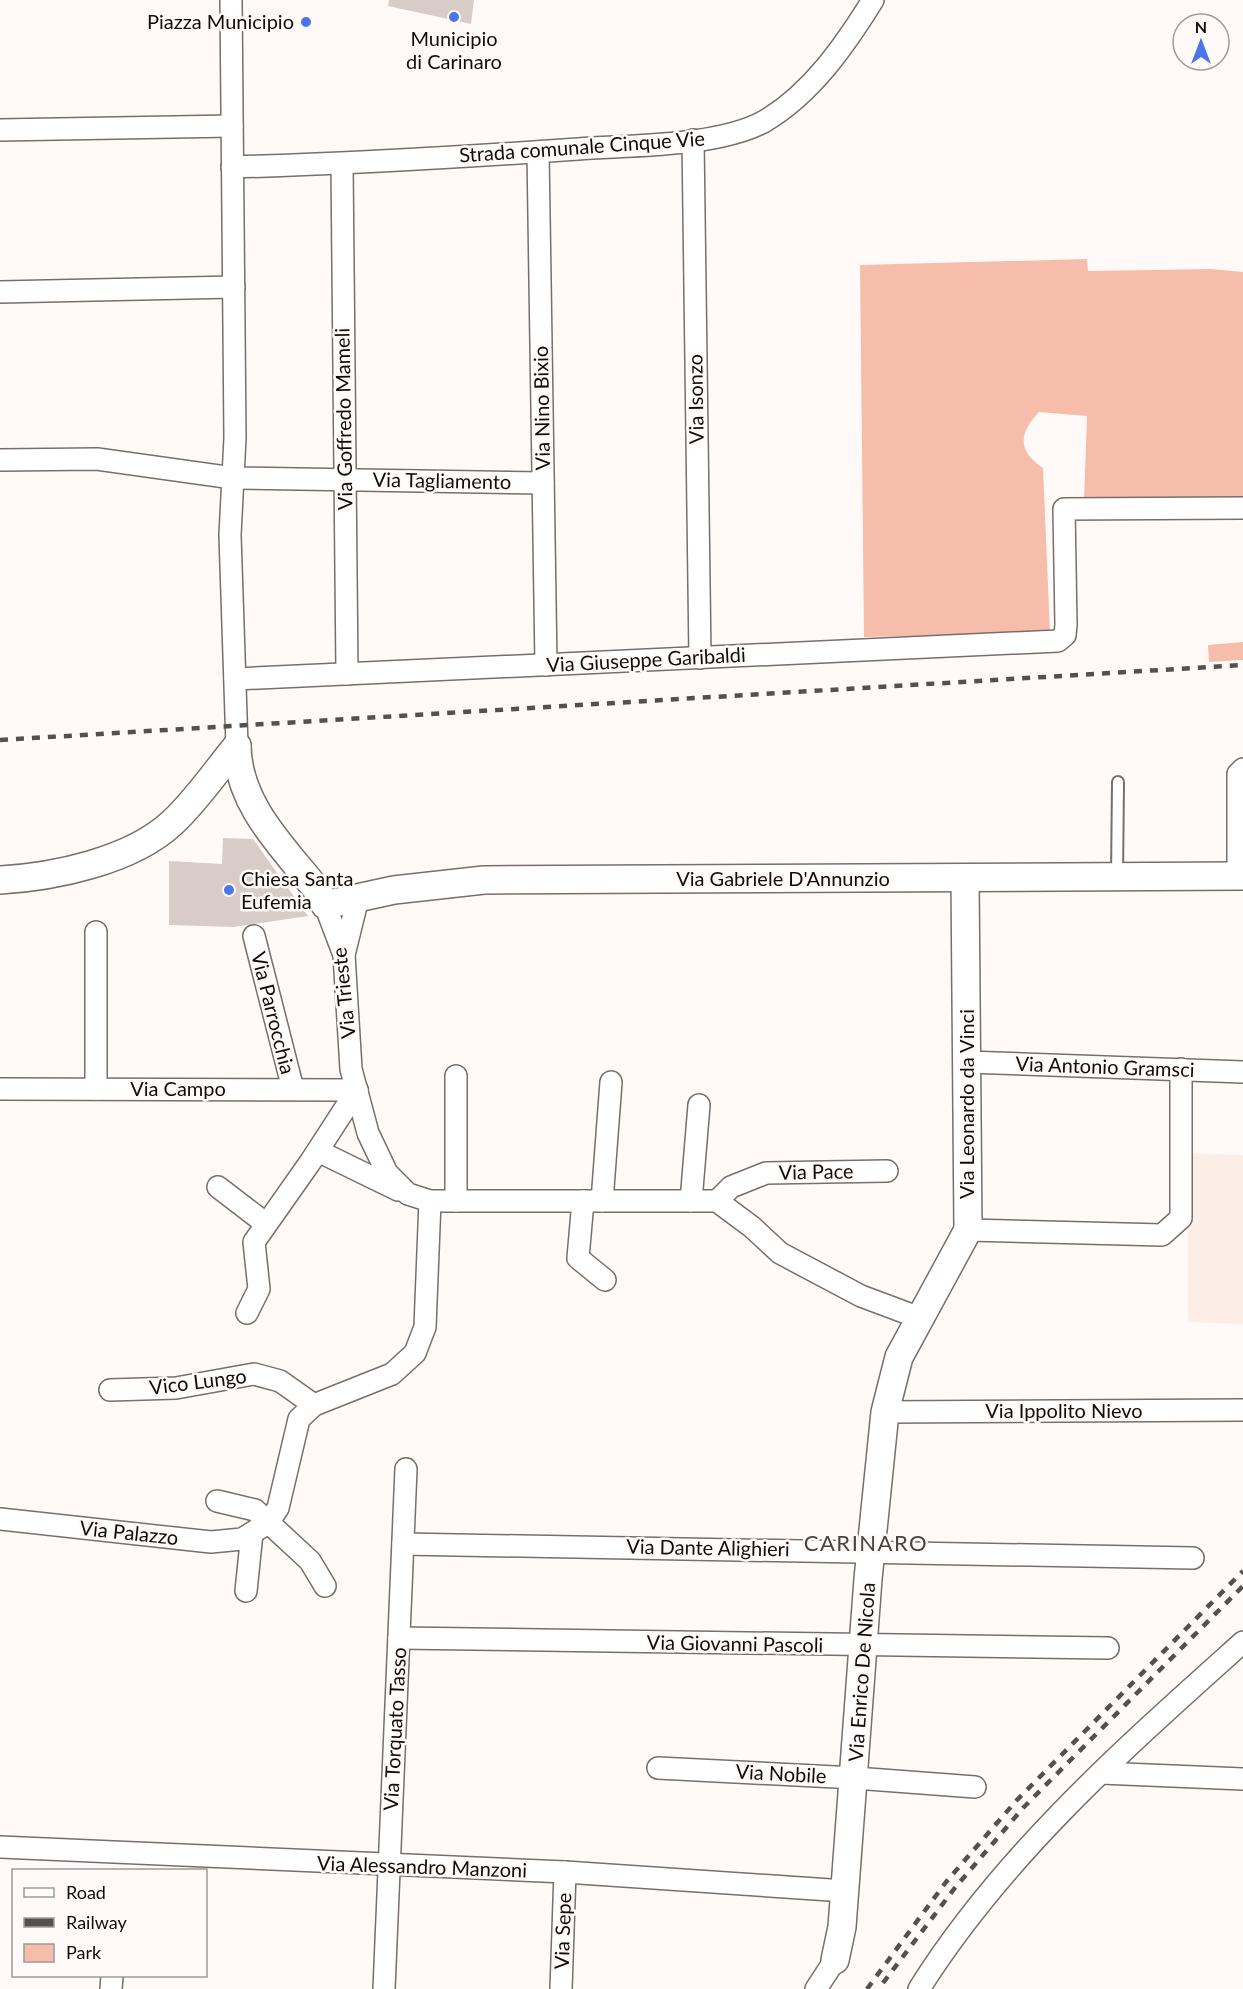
<svg xmlns="http://www.w3.org/2000/svg" width="1243" height="1989" font-family="Lato,sans-serif">
<style>
.built{fill:#fdede7}
.green{fill:#f6beaa}
.building{fill:#d8ccc8}
.lines{fill:none;stroke-linecap:round;stroke-linejoin:round}
.service-casing{stroke:#786e6a;stroke-width:14}
.minor-casing{stroke:#786e6a;stroke-width:24}
.tertiary-casing{stroke:#786e6a;stroke-width:30}
.service{stroke:#fff;stroke-width:10}
.minor{stroke:#fff;stroke-width:21}
.tertiary{stroke:#fff;stroke-width:27}
.rail{stroke:#54504e;stroke-width:4.5;stroke-dasharray:8 8;stroke-linecap:butt}
.poi-dot{fill:#4977ea;stroke:#fffaf8;stroke-width:2}
.labels{text-anchor:middle;stroke-width:5;stroke-linejoin:round;paint-order:stroke}
.poi-label{font-size:20px;fill:#100c0b;stroke:#fffaf8;text-anchor:end}
.street-label{font-size:20px;fill:#100c0b;stroke:#fffaf8}
.quarter-label{font-size:22px;letter-spacing:1.5px;fill:#4c423f;stroke:#fffaf8}
</style>
<rect width="100%" height="100%" fill="#fffaf8"/>
<!-- built -->
<polygon class="built" points="1188,1153 1243,1155 1243,1324 1188,1322"/>
<!-- green -->
<g class="green">
<path d="M 1087,259 L 1088,271 L 1211,269 L 1243,272 L 1243,500 L 1084,501 L 1087,416 L 1039,412 C 1018,434 1018,451 1043,468 L 1050,633 L 864,637 L 860,265 Z"/>
<polygon points="1243,642 1243,660 1209,662 1208,645"/>
</g>
<!-- building -->
<g class="building">
<polygon points="389,0 474,0 471,24 388,6"/>
<polygon points="223,838 253,839 308,916 233,927 169,925 169,861 222,864"/>
</g>
<g class="lines">
<!-- service casing -->
<g class="service-casing">
<polyline id="service" points="1117,877 1118,782"/>
</g>
<!-- minor casing -->
<g class="minor-casing">
<g id="minor">
<polyline points="231,0 235,438 230,535 237,746"/>
<polyline points="0,130 232,126"/>
<polyline points="693,140 700,658"/>
<polyline points="538,152 546,665"/>
<polyline points="342,164 347,674"/>
<path d="M 232,167 C 348,164 462,157 578,149 C 631,145 719,147 765,121 C 812,93 845,45 873,0"/>
<polyline points="0,292 234,287"/>
<polyline points="0,460 97,459 233,478 543,483"/>
<polyline points="235,679 1058,641 1065,635 1066,625 1064,509 1243,508"/>
<polyline points="1238,876 1238,774 1243,769"/>
<polyline points="325,905 344,955 351,1069 368,1133 387,1173 408,1194 430,1201 717,1201"/>
<polyline points="96,932 96,1089"/>
<polyline points="254,936 293,1089"/>
<polyline points="344,955 358,898"/>
<polyline points="967,1062 1243,1072"/>
<polyline points="456,1076 456,1201"/>
<polyline points="0,1089 357,1090"/>
<polyline points="318,1151 398,1190"/>
<polyline points="218,1187 265,1223"/>
<polyline points="583,1201 578,1258 605,1280"/>
<polyline points="602,1201 611,1082"/>
<polyline points="691,1201 699,1105"/>
<polyline points="717,1201 752,1227 780,1253 861,1296 920,1318"/>
<polyline points="717,1201 731,1187 766,1173 887,1171"/>
<polyline points="968,1230 1162,1235 1181,1218 1181,1069"/>
<polyline points="247,1313 259,1289 254,1242 311,1161 357,1090"/>
<polyline points="110,1390 176,1388 254,1374 280,1381 314,1405"/>
<polyline points="885,1412 1243,1410"/>
<polyline points="217,1501 255,1510 310,1561 325,1586"/>
<polyline points="0,1519 211,1542 242,1539 268,1523 278,1508 299,1419 314,1405 392,1374 415,1353 425,1327 430,1201"/>
<polyline points="403,1544 1193,1558"/>
<polyline points="246,1591 252,1533"/>
<polyline points="399,1638 1108,1648"/>
<polyline points="658,1768 855,1778 975,1787"/>
<polyline points="1101,1773 1243,1779"/>
<polyline points="0,1847 565,1872 845,1891"/>
<polyline points="111,1989 112,1976"/>
<polyline points="384,1989 406,1469"/>
<polyline points="561,1989 565,1872"/>
<polyline points="816,1989 835,1960"/>
<path d="M 919,1989 C 1003,1855 1126,1747 1243,1642"/>
</g>
</g>
<!-- tertiary casing -->
<g class="tertiary-casing">
<g id="tertiary">
<path d="M 237,746 C 238,805 283,847 318,891 L 325,905 L 394,890 L 484,880 L 1243,876"/>
<path d="M 0,880 C 54,877 131,861 172,823 C 196,801 216,771 237,746"/>
<polyline points="835,1960 842,1927 868,1579 885,1412 899,1357 968,1230 965,878"/>
</g>
</g>
<!-- service -->
<use href="#service" class="service"/>
<!-- minor -->
<use href="#minor" class="minor"/>
<!-- tertiary -->
<use href="#tertiary" class="tertiary"/>
<!-- rail -->
<g class="rail">
<polyline points="0,740 1243,665"/>
<polyline points="883,1983 954,1889 1023,1808 1243,1586"/>
<polyline points="867,1989 946,1882 1016,1801 1243,1571"/>
</g>
</g>
<!-- markers -->
<g class="poi-dot">
<circle cx="454" cy="17" r="6"/>
<circle cx="306" cy="22" r="6"/>
<circle cx="229" cy="890" r="6"/>
</g>
<g class="labels">
<!-- poi labels -->
<g class="poi-label">
<text x="294" y="29">Piazza Municipio</text>
<text x="454" y="46" text-anchor="middle">Municipio<tspan x="454" dy="23">di Carinaro</tspan></text>
<text x="241" y="886" text-anchor="start">Chiesa Santa<tspan x="241" dy="23">Eufemia</tspan></text>
</g>
<!-- street labels -->
<g class="street-label">
<text transform="translate(582 147) rotate(-4)" y="7">Strada comunale Cinque Vie</text>
<text transform="translate(696 399) rotate(-91)" y="7">Via Isonzo</text>
<text transform="translate(542 408) rotate(-91)" y="7">Via Nino Bixio</text>
<text transform="translate(344 419) rotate(-91)" y="7">Via Goffredo Mameli</text>
<text transform="translate(442 481) rotate(1)" y="7">Via Tagliamento</text>
<text transform="translate(646 660) rotate(-3)" y="7">Via Giuseppe Garibaldi</text>
<text x="783" y="886">Via Gabriele D'Annunzio</text>
<text transform="translate(344 993) rotate(-96)" y="7">Via Trieste</text>
<text transform="translate(273 1013) rotate(76)" y="7">Via Parrocchia</text>
<text transform="translate(1105 1067) rotate(2)" y="7">Via Antonio Gramsci</text>
<text x="178" y="1096">Via Campo</text>
<text transform="translate(967 1104) rotate(-90)" y="7">Via Leonardo da Vinci</text>
<text transform="translate(816 1172) rotate(-1)" y="7">Via Pace</text>
<text transform="translate(198 1382) rotate(-7)" y="7">Vico Lungo</text>
<text x="1064" y="1418">Via Ippolito Nievo</text>
<text transform="translate(129 1533) rotate(6)" y="7">Via Palazzo</text>
<text transform="translate(708 1548) rotate(1)" y="7">Via Dante Alighieri</text>
<text transform="translate(735 1644) rotate(1)" y="7">Via Giovanni Pascoli</text>
<text transform="translate(862 1672) rotate(-86)" y="7">Via Enrico De Nicola</text>
<text transform="translate(395 1729) rotate(-87)" y="7">Via Torquato Tasso</text>
<text transform="translate(781 1774) rotate(3)" y="7">Via Nobile</text>
<text transform="translate(422 1867) rotate(2)" y="7">Via Alessandro Manzoni</text>
<text transform="translate(563 1931) rotate(-88)" y="7">Via Sepe</text>
</g>
<!-- quarter labels -->
<g class="quarter-label">
<text x="866" y="1551">CARINARO</text>
</g>
</g>
<!-- legend -->
<rect x="12" y="1869" width="195" height="108" fill="#fffaf8" stroke="#9f9b99" stroke-width="1.5"/>
<rect x="24" y="1888" width="30" height="9" fill="#ffffff" stroke="#9f9b99" stroke-width="1.5"/>
<text x="66" y="1899" font-size="18" fill="#100c0b">Road</text>
<rect x="24" y="1918" width="30" height="9" fill="#54504e" stroke="#9f9b99" stroke-width="1.5"/>
<text x="66" y="1929" font-size="18" fill="#100c0b">Railway</text>
<rect x="24" y="1944" width="30" height="18" fill="#f6beaa" stroke="#9f9b99" stroke-width="1.5"/>
<text x="66" y="1959" font-size="18" fill="#100c0b">Park</text>
<!-- north arrow -->
<g transform="translate(1201 42)"><circle r="28" fill="#fffaf8" stroke="#9f9b99" stroke-width="1.5"/>
<path d="M0-4.5L10 22L0 15L-10 22Z" fill="#4977ea"/>
<text y="-9" font-size="16" font-weight="bold" text-anchor="middle" fill="#100c0b">N</text>
</g>
</svg>
